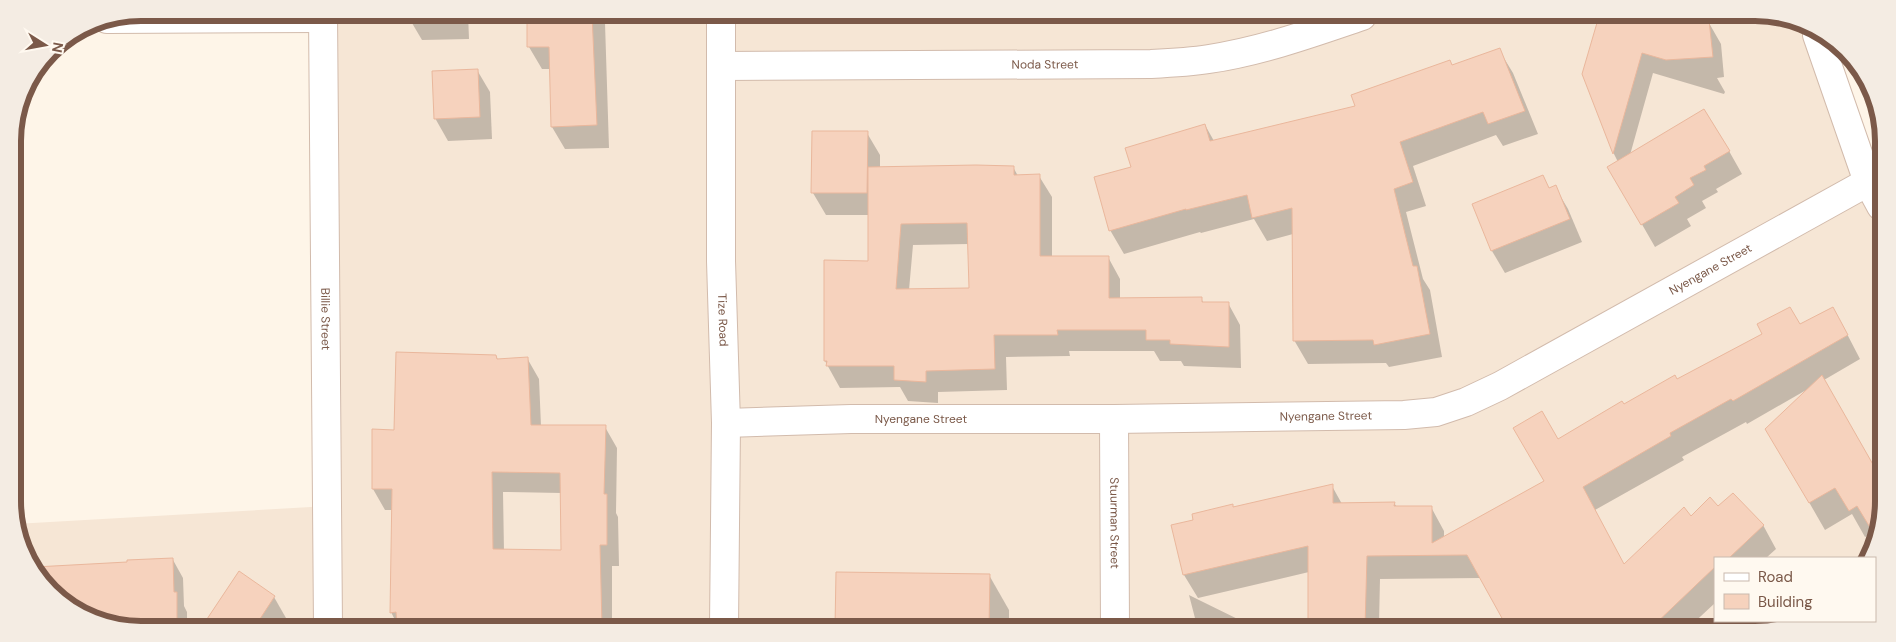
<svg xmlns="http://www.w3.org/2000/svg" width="1896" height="642" font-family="'DM Sans',sans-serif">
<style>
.residential{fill:#f6e6d5}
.shadow{fill:#0003;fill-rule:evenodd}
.building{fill:#f6d2bd;stroke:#eab79c;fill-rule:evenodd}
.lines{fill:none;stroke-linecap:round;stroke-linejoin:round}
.street-casing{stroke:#d2bbac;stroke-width:30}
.street{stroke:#fff;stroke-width:28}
.labels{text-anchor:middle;stroke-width:4.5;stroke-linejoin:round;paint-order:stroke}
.street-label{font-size:12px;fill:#7b5949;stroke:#fff9f0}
.rim{fill:none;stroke:#7b5949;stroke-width:6}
</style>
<rect width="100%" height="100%" fill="#fef5e8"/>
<!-- residential -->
<polygon class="residential" points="141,13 1788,17 1817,35 1881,206 1879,534 1868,558 1715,558 1715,621 1786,621 1763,629 108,625 45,586 15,524 328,506 323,19"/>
<!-- shadow -->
<g class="shadow">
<polygon points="409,13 468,13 469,39 422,40 409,18"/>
<polygon points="528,14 599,14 605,23 609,148 565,149 552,127 551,69 542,69 529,47"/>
<polygon points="1653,17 1687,17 1709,23 1721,44 1724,77 1717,78 1725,92 1724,94 1653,73 1630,155 1729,151 1742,174 1716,189 1718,192 1702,201 1706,208 1687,219 1691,226 1655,247 1609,167 1618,162 1614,154 1584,74 1651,24"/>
<polygon points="1499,50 1513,73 1538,134 1503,146 1496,135 1413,166 1426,206 1406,212 1423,279 1430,290 1442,357 1389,367 1386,363 1308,364 1294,340 1293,234 1267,241 1254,219 1201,233 1200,232 1124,254 1110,230 1132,168 1205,125 1214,141 1357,107 1453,66"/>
<polygon points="477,70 490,92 492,139 448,141 435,118"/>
<path d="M 867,133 L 880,155 L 880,168 L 1013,167 L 1018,176 L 1039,176 L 1052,197 L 1052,257 L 1108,257 L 1120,279 L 1120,299 L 1201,298 L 1204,304 L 1228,303 L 1240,325 L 1241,368 L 1184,366 L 1181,361 L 1160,361 L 1154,351 L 1069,351 L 1070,356 L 1006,357 L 1007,390 L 938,392 L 938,403 L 908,401 L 900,387 L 840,388 L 825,361 L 869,262 L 869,215 L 826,215 L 813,193 ZM 969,244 L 970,289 L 909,290 L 913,245 Z"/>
<polygon points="1555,187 1568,209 1582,242 1505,273 1492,251 1473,205"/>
<path d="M 1799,326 L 1846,332 L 1860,359 L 1824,380 L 1879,477 L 1879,534 L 1877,538 L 1874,533 L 1865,537 L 1852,514 L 1825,530 L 1767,429 L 1808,389 L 1747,424 L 1746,422 L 1682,457 L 1684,460 L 1595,510 L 1624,566 L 1691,518 L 1718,508 L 1763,525 L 1776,549 L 1766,558 L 1715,558 L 1715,603 L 1687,629 L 1308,628 L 1309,572 L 1198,598 L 1184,575 L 1173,526 L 1195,521 L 1232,506 L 1234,508 L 1332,486 L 1342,504 L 1394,503 L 1397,507 L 1431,507 L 1444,531 L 1444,538 L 1545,482 L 1558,440 L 1676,381 ZM 1481,578 L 1508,627 L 1379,624 L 1380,579 Z"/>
<path d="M 496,356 L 498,360 L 527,358 L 539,379 L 541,426 L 605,427 L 617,448 L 616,513 L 618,517 L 619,566 L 612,566 L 612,626 L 398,626 L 391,612 L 393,510 L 385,510 L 373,489 L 395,431 ZM 503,492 L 561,493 L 562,551 L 504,551 Z"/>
<polygon points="173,560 183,578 184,606 187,612 187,625 108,625 45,586 40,576 40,568"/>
<polygon points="240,573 274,597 286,618 281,625 205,625"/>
<polygon points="989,575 1009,610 1009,627 836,627"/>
<polygon points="1189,595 1199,600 1256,628 1189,628 1190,621 1196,622"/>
</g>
<!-- building -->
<g class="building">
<polygon points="527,14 592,14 597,125 551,127 549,47 527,47"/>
<polygon points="1599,16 1685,17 1685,20 1709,20 1713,57 1666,60 1642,53 1613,154 1582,74"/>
<polygon points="1500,48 1525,111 1488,124 1483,112 1400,142 1413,182 1394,189 1413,266 1417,266 1430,334 1374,345 1373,340 1293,341 1292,208 1252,218 1247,195 1186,210 1186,209 1109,231 1094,177 1131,167 1125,148 1205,124 1210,141 1355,106 1351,95 1450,60 1452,65"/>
<polygon points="478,69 480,117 434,119 432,71"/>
<polygon points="1704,109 1730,151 1704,166 1706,170 1690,178 1694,185 1675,197 1679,203 1641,225 1607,167"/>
<polygon points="812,131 868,131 867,193 811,193"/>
<path d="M 976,165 L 1014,166 L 1014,175 L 1040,174 L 1040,256 L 1109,256 L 1109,298 L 1202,297 L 1202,302 L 1229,302 L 1229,347 L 1170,344 L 1170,340 L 1146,340 L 1146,330 L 1057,330 L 1058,335 L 994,335 L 995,369 L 926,371 L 926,382 L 894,380 L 894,366 L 826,366 L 827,361 L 824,361 L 824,260 L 868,261 L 868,167 ZM 967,223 L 969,288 L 896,289 L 901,224 Z"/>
<polygon points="1543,175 1549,188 1556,185 1570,219 1491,251 1472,204"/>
<polygon points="1790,307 1800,324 1833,307 1848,335 1733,401 1731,399 1670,433 1671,436 1583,487 1624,564 1684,507 1691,516 1710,497 1718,506 1733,493 1764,525 1729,558 1715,558 1715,567 1650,629 1508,629 1467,555 1367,556 1365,628 1308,628 1308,546 1183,575 1171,525 1193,520 1192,514 1233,504 1233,507 1333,484 1333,503 1395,502 1394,506 1432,506 1432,543 1544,481 1513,428 1542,411 1558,439 1622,401 1624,404 1675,375 1677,379 1762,334 1757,324"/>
<path d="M 396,352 L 496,355 L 497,359 L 528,357 L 531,425 L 606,425 L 604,494 L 607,494 L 607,545 L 600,545 L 602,626 L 397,626 L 396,612 L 390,613 L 392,489 L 372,489 L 372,429 L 394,430 ZM 492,472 L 560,473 L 561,550 L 493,549 Z"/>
<polygon points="1822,375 1879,475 1879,534 1877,539 1857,506 1849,511 1835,488 1809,503 1765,429"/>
<polygon points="173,558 174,592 177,592 177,625 108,625 45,586 35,567 127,562 127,560"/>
<polygon points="239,571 275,596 256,625 203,625"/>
<polygon points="836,572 990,574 989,627 835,627"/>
</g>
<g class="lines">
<!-- street casing -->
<g class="street-casing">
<g id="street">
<path id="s1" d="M 323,13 L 328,626"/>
<path id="s2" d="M 721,14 L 721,261 L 726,423 L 724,627"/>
<polyline points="107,19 323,18"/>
<polyline points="1817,35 1868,182 1881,206"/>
<path id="s3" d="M 721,66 L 1151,64 C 1171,63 1190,62 1209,59 C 1262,51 1312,33 1362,16"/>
<path id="s4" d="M 1114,419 L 1115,628"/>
<path id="s5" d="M 726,423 L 851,419 L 1114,419 L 1404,415 L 1436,412 L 1466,402 L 1500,386 L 1868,182"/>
</g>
</g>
<!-- street -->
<use href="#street" class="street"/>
</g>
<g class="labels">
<!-- street labels -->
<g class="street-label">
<text dy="4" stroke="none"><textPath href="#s3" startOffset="324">Noda Street</textPath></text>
<text dy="4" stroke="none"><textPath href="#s5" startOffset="1020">Nyengane Street</textPath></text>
<text dy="4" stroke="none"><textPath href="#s1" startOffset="306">Billie Street</textPath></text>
<text dy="4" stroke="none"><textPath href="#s2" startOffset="306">Tize Road</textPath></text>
<text dy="4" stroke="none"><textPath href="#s5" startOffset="600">Nyengane Street</textPath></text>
<text dy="4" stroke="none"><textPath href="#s5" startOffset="195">Nyengane Street</textPath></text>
<text dy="4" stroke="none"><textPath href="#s4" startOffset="104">Stuurman Street</textPath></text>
</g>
</g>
<!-- crop -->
<path d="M0 0H1896V642H0ZM141 21H1755A120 120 0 0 1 1875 141V501A120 120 0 0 1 1755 621H141A120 120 0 0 1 21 501V141A120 120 0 0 1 141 21Z" fill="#f4ece3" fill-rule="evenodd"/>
<path class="rim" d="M141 21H1755A120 120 0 0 1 1875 141V501A120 120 0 0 1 1755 621H141A120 120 0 0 1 21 501V141A120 120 0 0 1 141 21Z"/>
<!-- legend -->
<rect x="1714" y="557" width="162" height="65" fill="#fff9f0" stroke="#cab9ad"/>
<rect x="1724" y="573" width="25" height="8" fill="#ffffff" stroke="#cab9ad"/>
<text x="1758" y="582" font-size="15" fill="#7b5949">Road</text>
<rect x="1724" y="594" width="25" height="15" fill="#f6d2bd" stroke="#cab9ad"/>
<text x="1758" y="607" font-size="15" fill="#7b5949">Building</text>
<!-- north arrow -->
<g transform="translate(45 45) rotate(101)" stroke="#fff9f0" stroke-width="4" paint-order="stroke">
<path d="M0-4L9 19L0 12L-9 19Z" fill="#7b5949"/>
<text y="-8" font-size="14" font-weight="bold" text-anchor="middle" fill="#7b5949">N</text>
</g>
</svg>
